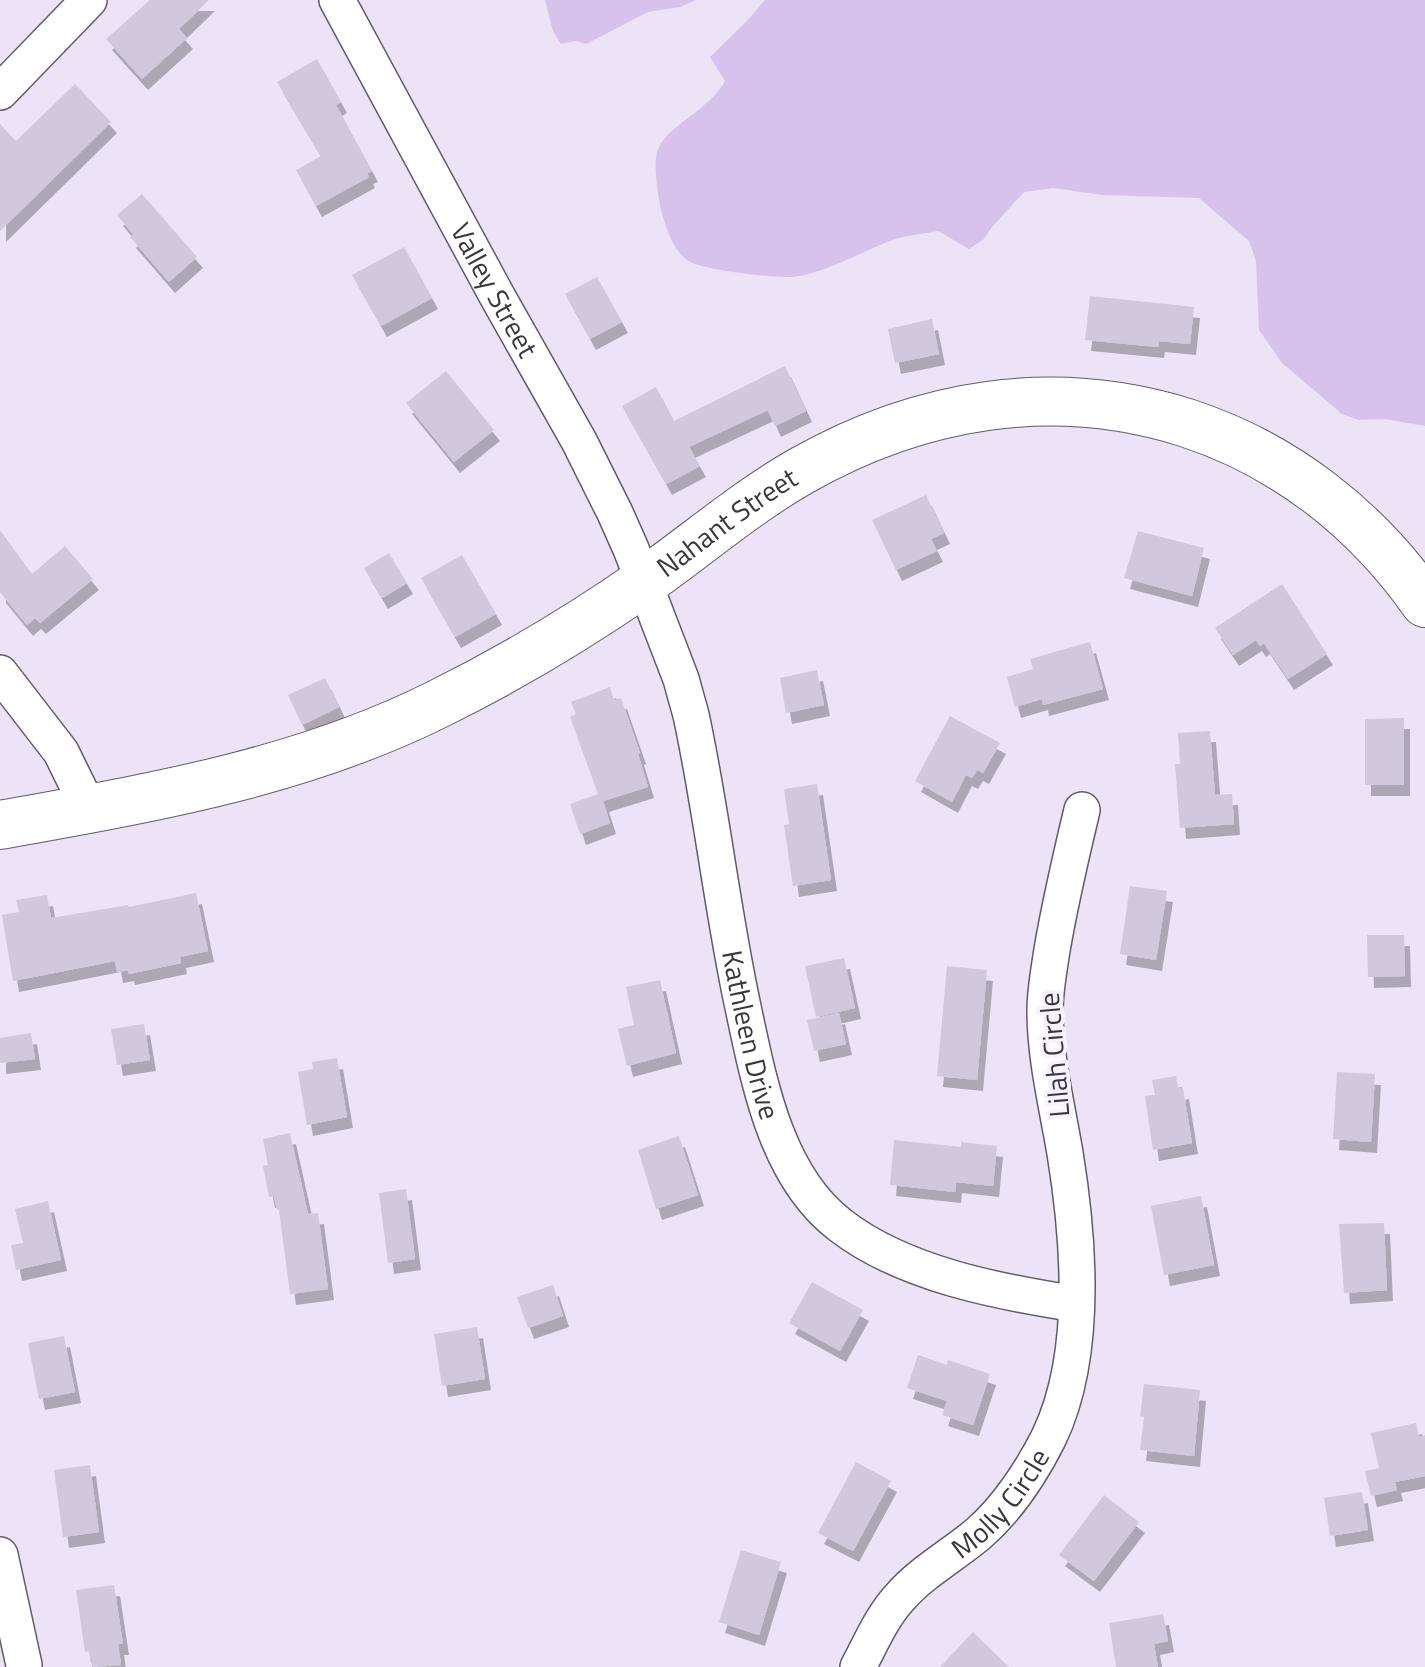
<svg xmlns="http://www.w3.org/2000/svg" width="1425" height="1667" font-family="'Titillium Web',sans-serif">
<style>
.green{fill:#d6c2eb}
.building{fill:#d1c8db;filter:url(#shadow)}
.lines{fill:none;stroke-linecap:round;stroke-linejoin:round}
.minor-casing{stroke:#625a6b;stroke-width:38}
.secondary-casing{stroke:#625a6b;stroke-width:50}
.minor{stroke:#fff;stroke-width:35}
.secondary{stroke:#fff;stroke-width:48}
.labels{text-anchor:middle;stroke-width:8;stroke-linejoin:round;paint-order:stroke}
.street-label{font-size:28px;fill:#39363d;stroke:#f8f2fe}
</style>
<defs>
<filter id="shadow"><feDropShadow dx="6" dy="11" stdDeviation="0" flood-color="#0004"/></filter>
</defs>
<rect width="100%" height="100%" fill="#ece3f6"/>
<!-- green -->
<g class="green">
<polygon points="545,0 696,0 680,7 648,12 586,44 576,41 561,44 553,31"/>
<path d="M 765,0 L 1425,0 L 1425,426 L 1384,419 L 1359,420 L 1342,414 L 1282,363 L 1259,330 L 1256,261 L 1249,241 L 1199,198 L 1102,195 L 1053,188 L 1024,192 L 992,227 L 984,239 L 969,249 L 938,231 C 923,234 907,235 893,240 C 860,252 827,273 792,277 C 774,278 699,270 687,260 C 675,251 668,234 664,220 C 659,205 653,168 657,152 C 664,127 711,109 725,81 L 710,57 L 747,21 Z"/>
</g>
<!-- building -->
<g class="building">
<polygon points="150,0 209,0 179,29 187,38 142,79 106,39"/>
<polygon points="317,59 341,102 336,105 372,171 367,173 369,177 316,206 296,170 321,156 277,82"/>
<polygon points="75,84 111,122 0,231 0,124 16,141"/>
<polygon points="142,194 197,257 169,282 130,237 133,234 117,215"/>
<polygon points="404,247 432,298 381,326 352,275"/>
<polygon points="597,277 622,322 590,339 565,294"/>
<polygon points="1090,296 1194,307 1190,344 1159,341 1158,347 1085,340"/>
<polygon points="932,319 939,354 895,363 888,329"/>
<polygon points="785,366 806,411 775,426 768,410 689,447 700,466 666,484 622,406 656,387 674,421"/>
<polygon points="446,371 494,430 454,462 406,403"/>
<polygon points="926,495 944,533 931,539 937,551 896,570 872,520"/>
<polygon points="0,530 32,574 65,546 93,579 40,623 35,618 27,625 0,592"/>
<polygon points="1138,531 1204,548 1192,596 1124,578"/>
<polygon points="389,553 407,583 382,598 364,568"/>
<polygon points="462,555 496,614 455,637 421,578"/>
<polygon points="1282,584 1327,654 1288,679 1264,643 1260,646 1256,640 1233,655 1215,628"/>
<polygon points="1090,642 1103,689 1043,705 1042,699 1015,707 1007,677 1033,669 1030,659"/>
<polygon points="817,670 824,705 786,713 780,678"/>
<polygon points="325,678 339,707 302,725 288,695"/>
<polygon points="610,687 614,700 621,698 640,753 638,754 648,787 603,801 610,823 580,834 570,804 598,794 570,717 576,714 571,702"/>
<polygon points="950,716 1000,743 983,773 977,770 972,778 966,775 952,802 915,781"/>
<polygon points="1404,718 1404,785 1365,785 1365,719"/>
<polygon points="1210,731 1215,795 1232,794 1234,824 1180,828 1175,764 1180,764 1178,733"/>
<polygon points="817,784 831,880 793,886 784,825 789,824 784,789"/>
<polygon points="1130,886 1167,891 1156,960 1120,954"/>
<polygon points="196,893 208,951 180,957 181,963 129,974 128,970 117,972 115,961 13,981 2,915 19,912 16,900 47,895 51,918 128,905 129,907"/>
<polygon points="1367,935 1404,935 1405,976 1368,977"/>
<polygon points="844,958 855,1008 816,1017 805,966"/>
<polygon points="947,966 987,970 977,1080 937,1076"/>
<polygon points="660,980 676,1053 627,1066 618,1029 634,1025 626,987"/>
<polygon points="839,1013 846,1044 814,1051 807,1020"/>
<polygon points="144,1024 150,1060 117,1065 111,1029"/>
<polygon points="31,1033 35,1059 0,1063 0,1038"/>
<polygon points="337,1058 347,1117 307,1125 298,1072 313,1069 312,1062"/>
<polygon points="1337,1072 1375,1074 1371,1142 1333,1139"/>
<polygon points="1176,1076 1178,1089 1183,1088 1192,1143 1153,1150 1145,1096 1155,1095 1152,1080"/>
<polygon points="290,1133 308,1214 318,1213 328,1289 290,1294 279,1210 277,1210 274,1196 269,1197 263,1166 268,1165 263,1139"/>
<polygon points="679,1136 698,1195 656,1209 638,1150"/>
<polygon points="894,1140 961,1147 961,1142 997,1146 993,1186 956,1182 955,1192 890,1185"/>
<polygon points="406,1189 415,1259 388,1263 379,1193"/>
<polygon points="1201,1196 1214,1265 1164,1275 1151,1206"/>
<polygon points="48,1201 61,1260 16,1270 11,1245 23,1243 15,1209"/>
<polygon points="1384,1223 1387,1290 1344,1293 1339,1224"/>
<polygon points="812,1282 863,1310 840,1351 789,1323"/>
<polygon points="553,1285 563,1316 528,1328 517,1297"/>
<polygon points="477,1327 485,1379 442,1386 434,1334"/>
<polygon points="64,1336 75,1392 39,1399 28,1343"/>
<polygon points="918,1355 947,1365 948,1360 990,1374 973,1425 942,1415 947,1401 907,1388"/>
<polygon points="1144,1384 1200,1390 1194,1456 1140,1450 1144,1417 1140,1416"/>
<polygon points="1416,1423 1419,1437 1425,1435 1425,1476 1395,1482 1397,1490 1371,1496 1365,1471 1379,1468 1371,1433"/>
<polygon points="856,1462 891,1481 853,1551 818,1533"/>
<polygon points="90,1465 99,1532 63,1537 54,1470"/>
<polygon points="1362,1492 1368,1530 1330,1536 1324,1498"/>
<polygon points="1104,1495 1139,1522 1094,1581 1059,1555"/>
<polygon points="741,1550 781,1562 759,1635 719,1622"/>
<polygon points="114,1585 123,1644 118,1644 121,1665 92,1667 90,1651 85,1652 76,1590"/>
<polygon points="1163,1614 1168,1641 1154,1644 1158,1667 1116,1667 1109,1623"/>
<polygon points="973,1632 1009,1667 940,1667"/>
</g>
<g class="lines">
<!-- minor casing -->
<g class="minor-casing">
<g id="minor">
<path id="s1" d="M 337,0 L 496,294 L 579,441 L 615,513 L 631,549 L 681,679 L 691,715 C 712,812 722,910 743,1007 C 759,1082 776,1176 840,1225 C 903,1274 999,1292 1076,1304"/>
<polyline points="0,92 89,0"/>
<polyline points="0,673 61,752 89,809"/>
<polyline points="0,1555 24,1665"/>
<path id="s2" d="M 858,1667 C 871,1643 882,1616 901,1596 C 922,1572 953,1555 978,1534 C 1007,1509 1032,1471 1049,1437 C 1088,1356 1079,1239 1065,1153 C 1057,1106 1045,1058 1045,1011 C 1045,990 1049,970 1052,950 C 1060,903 1071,856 1082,810"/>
</g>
</g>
<!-- secondary casing -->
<g class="secondary-casing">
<g id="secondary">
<path id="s3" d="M 0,825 C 150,798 300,773 438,704 C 509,669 579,627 644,582 C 697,545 745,503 801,471 C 921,403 1054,381 1187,423 C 1285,455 1366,519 1425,603"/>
</g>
</g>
<!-- minor -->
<use href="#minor" class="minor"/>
<!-- secondary -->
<use href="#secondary" class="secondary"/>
</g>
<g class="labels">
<!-- street labels -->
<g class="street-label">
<text dy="10" stroke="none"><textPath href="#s1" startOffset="330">Valley Street</textPath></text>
<text dy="10" stroke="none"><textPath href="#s3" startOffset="798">Nahant Street</textPath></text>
<text dy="10" stroke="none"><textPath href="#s1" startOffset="1125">Kathleen Drive</textPath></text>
<text transform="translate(1054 1055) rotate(-95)" y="10">Lilah Circle</text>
<text dy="10" stroke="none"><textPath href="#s2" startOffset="220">Molly Circle</textPath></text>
</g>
</g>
</svg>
